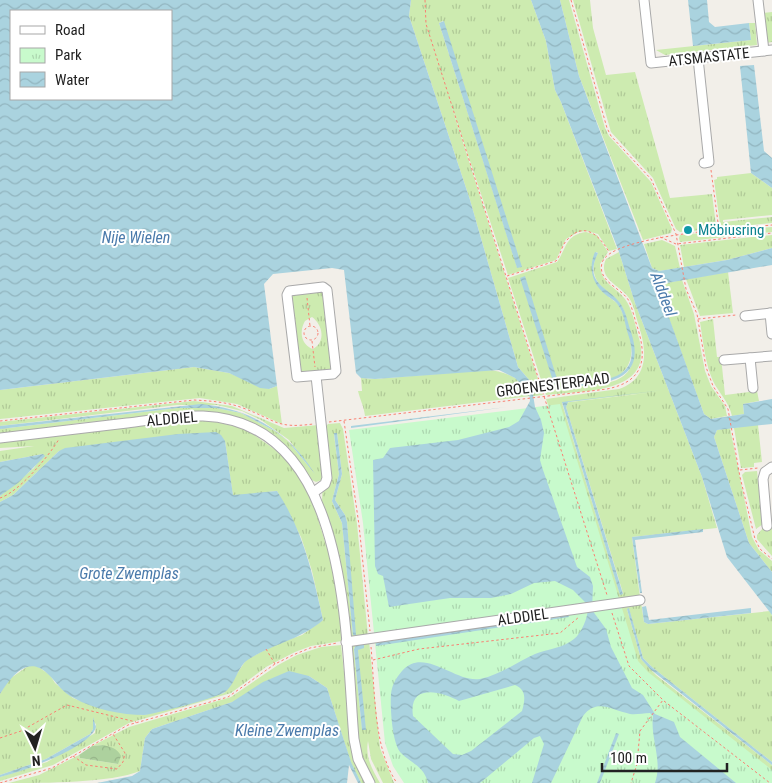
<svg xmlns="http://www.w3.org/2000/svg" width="772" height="783" font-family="'Roboto Condensed',sans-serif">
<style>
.grass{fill:url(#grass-tufts);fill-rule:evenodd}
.forest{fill:url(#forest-crowns)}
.park{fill:url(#park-tufts)}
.water{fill:url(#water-waves);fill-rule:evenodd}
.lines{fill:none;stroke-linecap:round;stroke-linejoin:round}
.minor-casing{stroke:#a9a9a9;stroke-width:11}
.path{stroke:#fa8072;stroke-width:1;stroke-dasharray:2.5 2.5;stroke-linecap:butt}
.minor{stroke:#fff;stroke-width:9}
.culture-dot{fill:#0f9aa8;stroke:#fff;stroke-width:2}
.labels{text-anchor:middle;stroke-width:4;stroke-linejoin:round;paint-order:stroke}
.street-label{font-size:15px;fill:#222;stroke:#fff}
.culture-label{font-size:15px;fill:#0d838f;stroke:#fff;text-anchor:start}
.water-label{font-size:16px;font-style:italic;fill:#4a7aab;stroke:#fff}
</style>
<defs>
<pattern id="grass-tufts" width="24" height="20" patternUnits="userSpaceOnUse" patternTransform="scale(1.25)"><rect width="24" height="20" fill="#cdebb0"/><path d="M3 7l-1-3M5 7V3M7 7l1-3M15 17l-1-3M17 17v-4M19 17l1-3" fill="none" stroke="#b0c997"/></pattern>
<pattern id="forest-crowns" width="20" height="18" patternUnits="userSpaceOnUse" patternTransform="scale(1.25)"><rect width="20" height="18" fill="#add19e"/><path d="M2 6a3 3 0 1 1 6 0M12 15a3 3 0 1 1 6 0" fill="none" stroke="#95b388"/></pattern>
<pattern id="park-tufts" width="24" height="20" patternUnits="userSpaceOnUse" patternTransform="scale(1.25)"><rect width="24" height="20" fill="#c8facc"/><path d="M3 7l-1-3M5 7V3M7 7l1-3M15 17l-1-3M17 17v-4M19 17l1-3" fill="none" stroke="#acd6af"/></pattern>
<pattern id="water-waves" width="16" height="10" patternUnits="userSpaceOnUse" patternTransform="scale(1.25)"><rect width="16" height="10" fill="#aad3df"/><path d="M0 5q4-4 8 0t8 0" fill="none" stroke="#92b5bf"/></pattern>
</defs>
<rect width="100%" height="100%" fill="#f2efe9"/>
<!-- grass -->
<g class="grass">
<path d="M 411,0 L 531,0 L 546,41 L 555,90 L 561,102 L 617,249 L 609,251 L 598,234 L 586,231 L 578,232 L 566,239 L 556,260 L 508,275 L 448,95 L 543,395 L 533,396 L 531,382 L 518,367 L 470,200 L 409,16 ZM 443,21 L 521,267 L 517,267 L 439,23 Z"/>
<polygon points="560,0 569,0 605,128 609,136 651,182 672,229 671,233 643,240 579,76"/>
<polygon points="573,0 590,0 593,28 606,75 635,72 670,198 712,194 716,225 713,229 680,232 676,229 653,178 611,132"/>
<polygon points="772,12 772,42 766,43 763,13"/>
<polygon points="749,23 755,23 757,45 665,55 656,50 751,40"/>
<polygon points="751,173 772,188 772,215 723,220 723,222 772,217 772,223 723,228 720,224 714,180 717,179 717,177"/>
<polygon points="772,227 772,232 680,242 679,238 680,235"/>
<path d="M 586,232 L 597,235 L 608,252 L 600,264 C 601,284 614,285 625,299 C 632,308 635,324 638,335 C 658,395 583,390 546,395 L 508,278 L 557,262 C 567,248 565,235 586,232 ZM 596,252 L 598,253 C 593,262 592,270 596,279 C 602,291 614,294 620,304 C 625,310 626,318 628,325 C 637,350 639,377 606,383 L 606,380 C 643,373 633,331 619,306 C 617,302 611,299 608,296 C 594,285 587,268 596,252 Z"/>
<polygon points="772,235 772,248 727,260 684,267 680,245"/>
<polygon points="662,240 675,246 680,268 659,271 652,268 644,244"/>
<path d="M 619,252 L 635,303 L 702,477 L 717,528 L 632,537 L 640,597 L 612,602 L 546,399 L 619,389 C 652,377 646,346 637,320 C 635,313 634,305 629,298 C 620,285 597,279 606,259 ZM 663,391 L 567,402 L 566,407 L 623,593 L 620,594 L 562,403 Z"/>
<polygon points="728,272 733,313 700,316 686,279"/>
<polygon points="682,280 694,314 705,371 711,386 725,406 727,416 711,419 704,414 661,297 659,290 661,284"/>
<path d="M 323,291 L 333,370 L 300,374 L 291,294 ZM 312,317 C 323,325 326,342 313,349 C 301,345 299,331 305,321 Z"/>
<path d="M 713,319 L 717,357 L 721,357 L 725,395 L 757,391 L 759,401 L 743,404 L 744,414 L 732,416 C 729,402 719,393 713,381 C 705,363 703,341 700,322 Z"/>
<polygon points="194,367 229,373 269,389 277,386 282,424 237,404 200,398 0,419 0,390"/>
<path d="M 485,370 C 501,370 526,378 530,396 L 365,416 C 364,406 360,400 358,391 L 362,391 L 361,378 L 375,379 Z"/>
<polygon points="194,401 232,406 284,428 319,425 324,476 322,480 316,482 312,480 289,452 267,433 248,423 223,415 200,413 79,423 0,435 0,429 177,408 216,408 241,413 275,431 288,441 315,474 289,440 261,420 242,411 217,405 177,405 0,426 0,422"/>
<polygon points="200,418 246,429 284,456 294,467 313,502 332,565 338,594 342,641 311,646 295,652 266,667 231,693 129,723 53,765 0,781 0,777 47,762 95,733 96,724 93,722 93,729 90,734 46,759 0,775 0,694 8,680 28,666 37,666 50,675 55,683 73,698 99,708 144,715 224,693 246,660 276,644 302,635 323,620 312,571 301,537 277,491 233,496 225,441 59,451 13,495 0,502 0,496 34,468 43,454 0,462 0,451 34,446 0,448 0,442"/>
<path d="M 340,423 L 343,429 L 357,524 L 368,636 L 350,638 L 346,593 L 322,501 L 325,427 L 328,424 ZM 337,433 L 342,474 L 335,500 L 345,515 L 347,522 L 355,635 L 353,634 L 342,523 L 332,501 L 339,474 L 334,434 Z"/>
<polygon points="751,425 758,425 762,462 754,463 754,467 741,468 734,428"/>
<polygon points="730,428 752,537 759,550 772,561 772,572 749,543 714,437 717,430"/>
<polygon points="757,471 763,524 756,529 742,475 745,472"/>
<polygon points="763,528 772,528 772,556 757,539 757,535"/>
<polygon points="641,602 644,622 648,624 770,611 772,615 772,762 652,667 643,658 629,609 627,609 641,659 656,675 772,765 772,783 640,678 613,606"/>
<path d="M 369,641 L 380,748 L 394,783 L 383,783 L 371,759 L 368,741 C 365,757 372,769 380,783 L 375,783 C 351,743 354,693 350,648 L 353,643 ZM 364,644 L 358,650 L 362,730 L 354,649 L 356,645 Z"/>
<path d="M 341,645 L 352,743 L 355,760 L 365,783 L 361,783 L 351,763 L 327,688 L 309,676 L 152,729 L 145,738 L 140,771 C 111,783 44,783 9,783 L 39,775 L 79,755 L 80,758 L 118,764 L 103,745 L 92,746 L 129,727 L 231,697 L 278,665 L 297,655 L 321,647 Z"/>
</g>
<!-- forest -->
<path class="forest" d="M 103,745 C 111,747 117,748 121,756 L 118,764 L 80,758 L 79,755 L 92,746 Z"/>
<!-- park -->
<polygon class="park" points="560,404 638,661 648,672 772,770 772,783 404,783 393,766 385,743 363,523 349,430"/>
<!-- water -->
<g class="water">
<path d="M 0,0 L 411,0 L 409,16 L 470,200 L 518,367 L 531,382 L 535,407 L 541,420 L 544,433 L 540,460 L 543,470 L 577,567 L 590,577 L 593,586 L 592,610 L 606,629 L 611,647 L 632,688 L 643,695 L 655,714 L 674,722 L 680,737 L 736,783 L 655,783 C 663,761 650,738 653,716 L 650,713 C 643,713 636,715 630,714 C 611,710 597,698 583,716 L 551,783 L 532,783 L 544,744 L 540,736 L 534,738 L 480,783 L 428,783 C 424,766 412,764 401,753 C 392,744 390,707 391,694 C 392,685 396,678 402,671 C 424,646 455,683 480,679 C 500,675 517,662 535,654 C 548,649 563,648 574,639 C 582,633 589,615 588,605 L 573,590 L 555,581 L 534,583 L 511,594 L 491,598 L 450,598 L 389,607 L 383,576 L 378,574 L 375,566 L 373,460 L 383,458 L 390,448 L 458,440 L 509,427 L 519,421 L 530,401 L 529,392 L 515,378 L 499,370 L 375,379 L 361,378 L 356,373 L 344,270 L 332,268 L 273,274 L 264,284 L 277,386 L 269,389 L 260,388 L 229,373 L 194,367 L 0,390 ZM 11,11 L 171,11 L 171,99 L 11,99 ZM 515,685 C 527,690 525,700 522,711 L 471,751 L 462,755 L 453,754 L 413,716 C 408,683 441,691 459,701 Z"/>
<polygon points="531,0 560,0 579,76 652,268 659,271 727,260 772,248 772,265 661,284 659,290 704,414 711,419 744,414 743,404 772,399 772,424 717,430 714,437 749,543 772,572 772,615 727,557 702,477 635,303 619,252 561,102 555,90 546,41"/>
<polygon points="688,0 707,0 709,22 715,27 749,23 751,40 693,46"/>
<polygon points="444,21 522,267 517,268 439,23"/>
<polygon points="754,65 764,151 772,158 772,188 751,173 740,66"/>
<path d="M 595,252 L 598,253 C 583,284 608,286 620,303 C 626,311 628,324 631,332 C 647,381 608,383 573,387 L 572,385 C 605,380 644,380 628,334 C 625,325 624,312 618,305 C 616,301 610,298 606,295 C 592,284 588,268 595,252 Z"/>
<polygon points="525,276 558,382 554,384 520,278"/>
<polygon points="663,390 568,402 566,407 623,594 620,595 562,402"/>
<path d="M 201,404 C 251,409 288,431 315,474 L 288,441 L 275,431 L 241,413 L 216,408 L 177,408 L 0,429 L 0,426 Z"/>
<polygon points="507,407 351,428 351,426"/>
<path d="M 216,432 L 221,435 L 225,441 L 233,495 L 277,491 C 303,530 313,575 323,620 C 302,639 273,644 249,659 C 237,666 236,684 225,692 C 216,698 155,714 144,715 C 122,715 93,709 74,698 C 63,693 57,683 49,675 C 28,653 11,677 0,694 L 0,502 L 13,495 L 59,451 L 65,448 L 178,434 Z"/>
<polygon points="334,433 337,433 342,474 335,500 345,515 347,522 356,635 353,635 342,523 332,501 339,474"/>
<polygon points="43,454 45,456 18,483 0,496 0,462"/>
<polygon points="703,529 703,532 635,540 642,593 640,593 632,537"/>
<polygon points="646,606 649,620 751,608 751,613 648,624 644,622 642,607"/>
<polygon points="629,608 643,658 652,667 772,762 772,765 650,669 641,659 627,609"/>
<polygon points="568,614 569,617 376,646 376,643"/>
<polygon points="364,644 364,648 358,650 366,730 362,730 354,649 356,645"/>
<polygon points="289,671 309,676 327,688 351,762 361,783 358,783 349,765 347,783 97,783 132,776 140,771 145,738 152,729 232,702 263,682"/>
<path d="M 93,717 L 96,727 C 90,748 21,772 0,777 L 0,775 L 46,759 L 90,734 L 93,729 Z"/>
<polygon points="616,733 619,734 600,783 597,783"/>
</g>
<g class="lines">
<!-- minor casing -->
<g class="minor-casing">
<g id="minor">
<polyline points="644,0 651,63 772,50"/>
<polyline points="758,0 764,51"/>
<polyline points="698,58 709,162 704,163"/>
<polygon points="323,287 327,290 336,371 333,374 297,377 287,295 289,291"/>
<polyline points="770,313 772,334"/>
<polyline points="745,316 772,313"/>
<polyline points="750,358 753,388"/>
<polyline points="724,360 772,356"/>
<path d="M 0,438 C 42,433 85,428 127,423 C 152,420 178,415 203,416 C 350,422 345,634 354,739 L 358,759 L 370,783"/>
<polyline points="314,492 325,484 327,478 316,376"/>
<polyline points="767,526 763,479 765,472 772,467"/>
<polyline points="346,642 640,600"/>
</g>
</g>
<!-- path -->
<g class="path">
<polyline points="425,0 426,24 607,595"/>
<polyline points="571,0 607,128 611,136 651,179 676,234 686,289 697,314 706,367 713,386 728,409 740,477 755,539 760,549 772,559"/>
<polyline points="711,170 719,230"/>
<polyline points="660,237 676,244 772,233"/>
<path d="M 507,276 L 556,261 C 561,255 561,246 567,240 C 584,220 600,236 609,252"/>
<polyline points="307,298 310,326"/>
<polyline points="698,319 736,315"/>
<circle cx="311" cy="333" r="7"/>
<polyline points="312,341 315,367"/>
<path d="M 0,421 L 194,400 C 211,401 227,402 243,408 C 276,420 276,429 313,424"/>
<polyline points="344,421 359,525 370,631"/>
<path d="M 329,422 L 607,389 C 647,381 647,355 636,323 C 634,316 632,308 629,301 C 622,288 597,282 602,263 C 609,235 744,228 772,225"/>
<polyline points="740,470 758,468"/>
<path d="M 0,498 C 19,492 49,456 59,439"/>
<polyline points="612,613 629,666 663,700 640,731 637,764 631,783"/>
<path d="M 371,647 C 375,688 373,749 397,783"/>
<polyline points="266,649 275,664"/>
<polyline points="373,660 419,649 560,633 579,617"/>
<polyline points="664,701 770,783"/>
<polyline points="0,738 21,731 67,705 136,722"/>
<polyline points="73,756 86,765 117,769 123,762 125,753 113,734"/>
<polyline points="0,783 52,768 128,725 228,697 275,664 293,655 310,648 337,643"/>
</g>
<!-- minor -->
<use href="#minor" class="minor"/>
</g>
<!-- markers -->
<circle class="culture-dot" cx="688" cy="230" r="5"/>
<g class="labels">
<!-- street labels -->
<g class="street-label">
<text transform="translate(709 57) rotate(-6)" y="5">ATSMASTATE</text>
<text transform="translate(553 385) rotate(-7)" y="5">GROENESTERPAAD</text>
<text transform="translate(172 419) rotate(-5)" y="5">ALDDIEL</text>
<text transform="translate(523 617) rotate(-8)" y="5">ALDDIEL</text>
</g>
<!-- culture labels -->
<g class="culture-label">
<text x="698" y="235">Möbiusring</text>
</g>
<!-- water labels -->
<g class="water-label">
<text x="136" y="243">Nije Wielen</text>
<text transform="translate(664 294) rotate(69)" y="6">Alddeel</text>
<text x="129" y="579">Grote Zwemplas</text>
<text x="287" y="736">Kleine Zwemplas</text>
</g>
</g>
<!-- legend -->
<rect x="10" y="10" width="162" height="90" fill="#ffffff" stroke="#a7a7a7"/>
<rect x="20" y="26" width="25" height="8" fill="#ffffff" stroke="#a7a7a7"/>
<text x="55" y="35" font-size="15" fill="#222222">Road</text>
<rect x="20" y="48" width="25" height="15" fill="url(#park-tufts)" stroke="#a7a7a7"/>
<text x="55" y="60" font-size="15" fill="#222222">Park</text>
<rect x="20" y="72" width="25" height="15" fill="url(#water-waves)" stroke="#a7a7a7"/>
<text x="55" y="85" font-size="15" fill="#222222">Water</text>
<!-- north arrow -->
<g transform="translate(35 748) rotate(175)" stroke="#ffffff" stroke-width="4" paint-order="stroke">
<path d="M0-4L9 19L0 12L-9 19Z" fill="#222222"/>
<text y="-8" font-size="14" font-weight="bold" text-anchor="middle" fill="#222222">N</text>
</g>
<!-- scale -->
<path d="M602 763v8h125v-8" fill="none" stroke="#222222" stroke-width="2.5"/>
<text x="610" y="763" font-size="15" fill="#222222" stroke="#ffffff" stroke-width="4" paint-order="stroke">100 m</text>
</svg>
